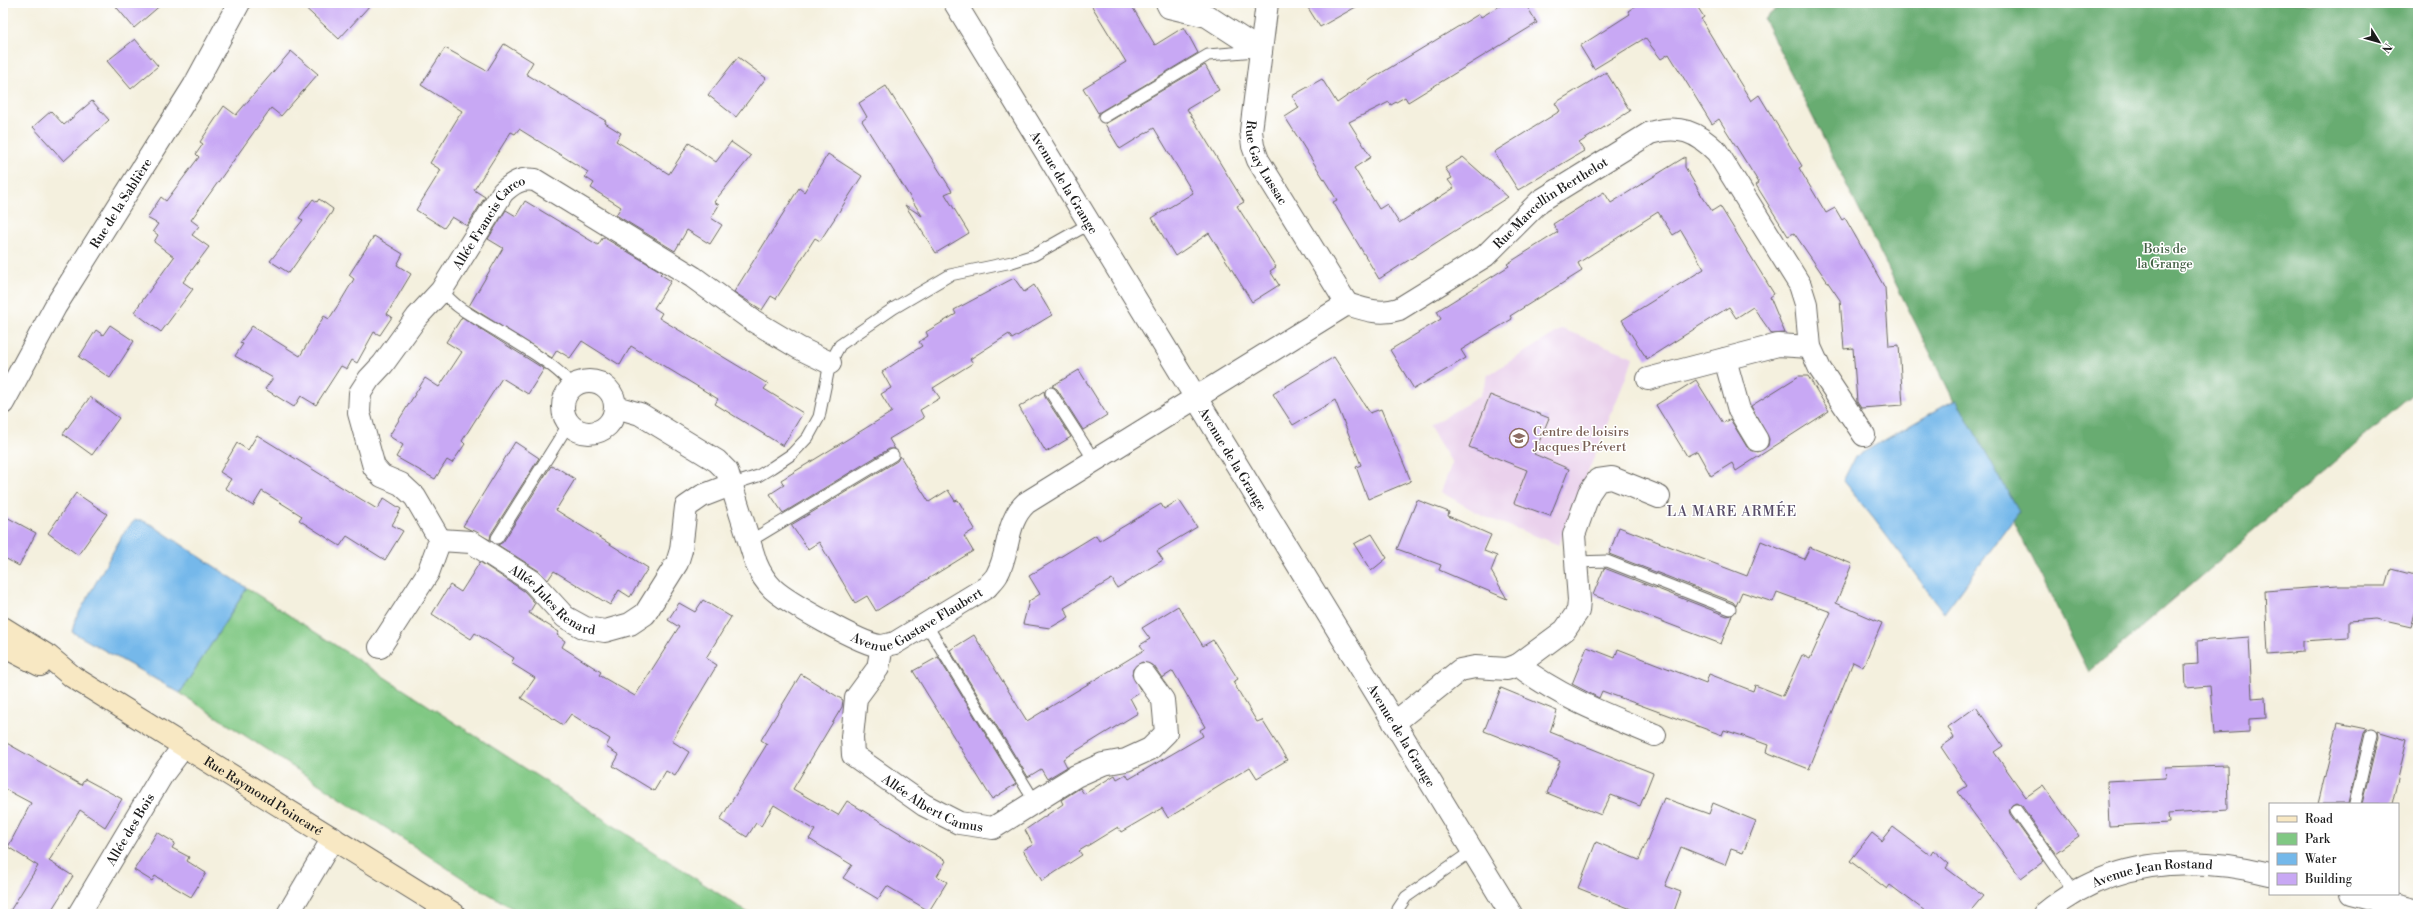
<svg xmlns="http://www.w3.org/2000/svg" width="2421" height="917" font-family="'Libre Bodoni',serif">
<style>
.built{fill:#ead1ec}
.green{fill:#80c883;stroke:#4e7250}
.forest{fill:#68ac71;stroke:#426446}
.water{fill:#74b8ea;stroke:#486a83}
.building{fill:#c8a8f4}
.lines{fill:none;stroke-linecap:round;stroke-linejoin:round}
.service-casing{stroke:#686660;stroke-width:13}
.minor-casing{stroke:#686660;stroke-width:24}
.tertiary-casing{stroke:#686660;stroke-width:24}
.secondary-casing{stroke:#686660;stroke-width:24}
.service{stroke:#fff;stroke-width:11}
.minor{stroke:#fff;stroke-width:22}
.tertiary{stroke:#fff;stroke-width:22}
.secondary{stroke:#f8e8c3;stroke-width:22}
.labels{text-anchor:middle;stroke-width:3;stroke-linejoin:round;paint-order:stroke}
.street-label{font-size:13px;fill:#1c1c1c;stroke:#fff}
.park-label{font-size:13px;fill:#446145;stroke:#fff}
.education-label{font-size:13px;fill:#785e54;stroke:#fff;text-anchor:start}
.neighbourhood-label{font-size:14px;letter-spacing:1px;fill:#584d68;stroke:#fff}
</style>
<rect width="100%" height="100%" fill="#fff"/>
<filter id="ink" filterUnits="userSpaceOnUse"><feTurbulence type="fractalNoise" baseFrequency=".025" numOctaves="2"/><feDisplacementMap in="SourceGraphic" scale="8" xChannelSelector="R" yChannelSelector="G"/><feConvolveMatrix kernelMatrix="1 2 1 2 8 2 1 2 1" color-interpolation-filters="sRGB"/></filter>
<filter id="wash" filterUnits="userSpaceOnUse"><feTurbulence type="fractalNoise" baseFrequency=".012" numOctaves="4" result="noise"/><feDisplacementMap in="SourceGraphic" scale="16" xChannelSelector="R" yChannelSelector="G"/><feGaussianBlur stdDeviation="0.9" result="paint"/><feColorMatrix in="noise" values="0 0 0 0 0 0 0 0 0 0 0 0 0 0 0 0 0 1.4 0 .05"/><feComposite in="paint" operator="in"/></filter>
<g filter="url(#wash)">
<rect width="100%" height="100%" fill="#f4f0de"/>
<!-- built -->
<polygon class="built" points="1562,329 1634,357 1559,545 1483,516 1441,492 1452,463 1429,426 1480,396 1488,375"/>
<!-- green -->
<polygon class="green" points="247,588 750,914 522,914 464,879 180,693"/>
<!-- forest -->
<polygon class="forest" points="1784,3 2418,3 2418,390 2089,672 1764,19"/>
<!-- water -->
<g class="water">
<polygon points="1956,399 2019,512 1944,613 1874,519 1843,481 1855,457"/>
<polygon points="135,520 141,520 152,525 247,588 180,693 72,632 75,620 124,532"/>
</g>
<g id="blocks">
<!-- building -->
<g class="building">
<polygon points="113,3 163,3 134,28"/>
<polygon points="300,3 372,3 339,39"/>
<polygon points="1090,3 1130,3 1155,45 1184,27 1198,53 1098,113 1083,88 1126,62"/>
<polygon points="1305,3 1363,3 1320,27"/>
<polygon points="1505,3 1525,3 1537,23 1408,102 1405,97 1391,105 1389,102 1349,122 1371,157 1354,168 1379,209 1387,204 1399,223 1454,188 1448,180 1452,178 1445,168 1463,157 1508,197 1379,279 1333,202 1337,200 1285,117 1299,108 1292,96 1322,79 1337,103 1373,78 1479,14 1481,17"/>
<polygon points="1640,3 1695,3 1704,17 1701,19 1751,101 1759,95 1802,166 1799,168 1826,213 1835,208 1842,220 1845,218 1885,288 1889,346 1899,345 1903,405 1861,408 1857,402 1853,348 1844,349 1840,300 1794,233 1788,236 1756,185 1759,183 1719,119 1712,124 1669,54 1661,59 1645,38 1594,69 1580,46 1630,14 1628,11"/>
<polygon points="135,39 158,66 131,89 107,61"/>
<polygon points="504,44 533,62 526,74 606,121 605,123 621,133 616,141 669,174 689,143 716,162 731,142 751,156 714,202 719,205 711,218 722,225 710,244 687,230 675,251 616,215 621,207 591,188 594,183 585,177 588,172 519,129 515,134 511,132 474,190 485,197 467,226 452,217 444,228 416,210 441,170 430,163 462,111 421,85 445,48 487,71"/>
<polygon points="291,51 318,74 281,116 271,108 191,220 199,226 192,235 209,247 183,282 193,289 161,332 134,312 174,257 154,242 158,235 153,231 158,224 147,218 161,197 166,201 199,157 196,154 203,144 200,142 224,106 236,115"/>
<polygon points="738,57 766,78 736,117 708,95"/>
<polygon points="1205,65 1219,90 1187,109 1244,202 1237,206 1276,267 1270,271 1279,285 1252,302 1209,233 1175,256 1152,218 1193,193 1154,128 1120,149 1105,124"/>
<polygon points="1606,72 1630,111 1579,143 1584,151 1518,190 1494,152 1560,111 1555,103"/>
<polygon points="886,86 952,191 945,194 969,233 936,253 905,205 922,216 862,121 867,117 859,103"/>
<polygon points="92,101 109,120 64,161 33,127 51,111 64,125"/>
<polygon points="828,154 862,176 820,241 815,238 776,299 771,296 762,310 734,292 799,188 804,192"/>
<polygon points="1685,157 1685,167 1702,196 1712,211 1720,206 1774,294 1770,297 1785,333 1772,334 1753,307 1736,318 1729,307 1647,359 1622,320 1704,269 1681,230 1673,235 1658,212 1578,263 1582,271 1510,316 1512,319 1461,350 1466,358 1414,389 1390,350 1441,319 1437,311 1509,266 1507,264 1558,232 1553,224 1604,192 1611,203"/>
<polygon points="313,199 317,202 319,199 333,209 332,212 289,273 270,261 303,220 299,218"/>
<polygon points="525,201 598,245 603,237 662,272 660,274 671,281 654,308 662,313 659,318 768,384 764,389 803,413 783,446 715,404 718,399 631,346 620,365 582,341 570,358 557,350 552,358 469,306 503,248 488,239 506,210 516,216"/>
<polygon points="374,236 403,254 397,265 411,274 387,314 392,317 380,335 374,332 357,363 352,360 347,369 341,366 316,405 301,396 294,407 265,389 273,378 235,356 243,344 240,343 252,326 300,356 324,316 329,319 342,299 354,279 349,275"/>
<polygon points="1014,278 1024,292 1034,285 1052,315 1012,339 1009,334 970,359 973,363 933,388 940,398 920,410 924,418 889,439 895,449 889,449 783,513 770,494 784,485 781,480 892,412 881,394 891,388 882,372 922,346 919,342 928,336 926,332 956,314 954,310"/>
<polygon points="462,317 544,369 528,394 502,378 462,441 465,444 452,463 447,460 435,479 396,457 403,445 389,436 425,378 439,387 462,352 446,342"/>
<polygon points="110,325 134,341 110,378 79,357 96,330 103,335"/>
<polygon points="1334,357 1370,413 1381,409 1411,481 1368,499 1356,467 1361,465 1335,400 1293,425 1273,394"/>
<polygon points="1079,370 1107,415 1083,430 1057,389 1052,386"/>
<polygon points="1799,376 1808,376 1829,411 1736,471 1732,463 1711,476 1697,451 1687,456 1656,405 1696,380 1723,423 1730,419 1747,447 1758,452 1768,446 1769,439 1751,406"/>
<polygon points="1044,391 1045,397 1071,437 1046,452 1019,407"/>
<polygon points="1490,395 1549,418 1534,454 1569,469 1550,516 1514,503 1527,470 1469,447"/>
<polygon points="90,397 119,418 92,455 63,434"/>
<polygon points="257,435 377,509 384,498 401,509 392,525 403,531 385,560 347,536 340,546 299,520 302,516 262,491 253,506 225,488 231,479 220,472 237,443 248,450"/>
<polygon points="515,442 539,458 491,534 490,540 463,526"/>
<polygon points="900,456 929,502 948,490 955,501 958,500 975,529 964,536 973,551 876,611 867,596 855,603 819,542 808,549 791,525 897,461"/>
<polygon points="551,466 555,468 556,467 575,479 556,510 648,568 630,597 619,590 610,605 554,571 548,580 539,571 498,545 503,542"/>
<polygon points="76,493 107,514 78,555 48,533"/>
<polygon points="1179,500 1197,527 1157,551 1163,560 1117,588 1112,579 1064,608 1069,617 1050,628 1023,624 1029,601 1040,594 1029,576 1096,535 1099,541 1161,504 1164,509"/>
<polygon points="1417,500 1449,512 1448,516 1491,535 1484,551 1497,556 1491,571 1507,599 1439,570 1441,565 1397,549"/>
<polygon points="3,515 36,533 19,566 3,557"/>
<polygon points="1619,527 1747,576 1761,541 1804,559 1810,547 1852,564 1836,603 1882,623 1863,667 1853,662 1809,769 1766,752 1768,745 1746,737 1724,730 1722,735 1602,691 1599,698 1572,684 1587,647 1615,658 1618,649 1706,683 1709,674 1753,691 1755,685 1783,696 1802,655 1810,659 1831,612 1777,592 1773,602 1742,592 1736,606 1733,602 1609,554"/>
<polygon points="1372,534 1387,558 1371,571 1354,544"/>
<polygon points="480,562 524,591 535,603 529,613 559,632 557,635 565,641 562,647 601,672 599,675 635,696 679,627 668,620 679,603 695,612 703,600 731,617 706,658 717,665 672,741 689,752 675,776 666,771 654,791 613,766 619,755 606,747 610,739 571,714 563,725 521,698 535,678 511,663 514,658 475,633 471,639 432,614 450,585 461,592"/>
<polygon points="1604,568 1727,616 1732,615 1721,644 1593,595"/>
<polygon points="2391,569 2418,576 2418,605 2411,627 2376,619 2349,621 2349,638 2303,641 2303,652 2268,655 2265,591 2337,586 2386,586"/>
<polygon points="1178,606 1203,646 1213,640 1238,679 1233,682 1257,722 1262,720 1287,760 1257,778 1250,767 1168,818 1162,808 1121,832 1118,827 1079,851 1082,855 1042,881 1023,850 1033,845 1025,830 1063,804 1061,800 1080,788 1084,794 1115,775 1117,779 1126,774 1129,779 1203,736 1200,730 1205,727 1173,671 1162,678 1154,666 1142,662 1133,669 1132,675 1141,691 1130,698 1138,713 1063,759 1067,767 1047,779 1041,769 1028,777 950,650 974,635 1027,721 1144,650 1140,645 1150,639 1142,628"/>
<polygon points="2249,637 2252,698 2265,697 2266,718 2249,719 2249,732 2214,734 2210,686 2186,688 2185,665 2198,664 2197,641"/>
<polygon points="938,657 1016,784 992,799 913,671"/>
<polygon points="801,674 843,700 842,707 793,789 838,815 847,801 946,861 937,876 947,882 929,911 887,886 878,899 843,878 852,865 809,839 815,830 774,805 761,826 756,823 747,837 720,820 767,744 761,740"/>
<polygon points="1501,688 1557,711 1550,732 1653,773 1640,806 1611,795 1601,815 1547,793 1560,761 1484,731"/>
<polygon points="1976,707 2003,746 1994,752 2026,797 2043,785 2079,836 2055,853 2022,806 2016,803 2012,805 2009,810 2010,814 2044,861 2021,878 1958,792 1967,786 1941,747 1954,738 1948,727"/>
<polygon points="2338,723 2367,729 2364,733 2348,804 2318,804"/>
<polygon points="2377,731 2407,740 2392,804 2362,804 2378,737"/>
<polygon points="3,741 81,785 85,779 122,799 105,827 80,810 49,861 73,876 49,914 8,914 38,866 8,847 31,803 3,788"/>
<polygon points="2227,765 2228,810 2168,814 2169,823 2109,826 2107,781 2166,778 2165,767"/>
<polygon points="1664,798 1709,814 1713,803 1756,821 1743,853 1731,849 1725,865 1681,847 1665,886 1681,892 1673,914 1629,914 1631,909 1578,888 1596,842 1639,860"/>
<polygon points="1893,827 1930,855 1933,850 1949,864 1946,868 1983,896 1968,914 1929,914 1890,885 1887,889 1850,861 1872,833 1882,841"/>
<polygon points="157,832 175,843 172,848 189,857 187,861 206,873 191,897 155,876 152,881 134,870"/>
</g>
</g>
</g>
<g filter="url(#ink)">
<use href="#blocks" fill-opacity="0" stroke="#686660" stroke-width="1"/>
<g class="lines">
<!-- service casing -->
<g class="service-casing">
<g id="service">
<polyline points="1104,117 1208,55 1256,51"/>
<path d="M 441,291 C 447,296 453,303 460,308 C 485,326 560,363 572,387"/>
<polyline points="1051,393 1094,460"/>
<polyline points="733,484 758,476 771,468 792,454 808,437 819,417 830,363 840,345 894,308 950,275 1012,262 1034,255 1089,224"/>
<polyline points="497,538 568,425"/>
<polyline points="750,541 893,455"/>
<polyline points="1576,562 1607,561 1730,609"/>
<polyline points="926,624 1035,802"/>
<polyline points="2355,804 2371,735"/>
<polyline points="2016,810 2074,892"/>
<polyline points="1398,914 1398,909 1406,897 1472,851"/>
</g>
</g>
<!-- minor casing -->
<g class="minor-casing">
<g id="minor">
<polyline points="1167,3 1169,7 1207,16 1261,51"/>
<path id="s1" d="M 1267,3 L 1251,131 L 1253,146 L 1258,160 L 1347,304"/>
<polyline points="1725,359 1739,410 1757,440"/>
<polyline points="1648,379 1778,345 1810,347"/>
<circle cx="589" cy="407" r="26"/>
<path id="s2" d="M 3,403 L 55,307 L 194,86 L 239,3"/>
<path id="s3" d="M 616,407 L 640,414 L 717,461 L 727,471 L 756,563 C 760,573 765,581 773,589 C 787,602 861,644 880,646 C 885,646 890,644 895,643 L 987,587 C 990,583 995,579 997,575 C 1010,552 1005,522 1026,503 L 1347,304 C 1366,310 1381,315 1399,309 L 1485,256 L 1540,201 L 1650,133 C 1679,124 1697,132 1717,152 L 1800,285 L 1806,304 L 1810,347 L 1820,369 L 1864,435"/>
<path id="s4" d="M 440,540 L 415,497 L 401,484 L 382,476 L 374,467 L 359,413 L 360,393 L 369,379 L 383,364 L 417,317 L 441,291 L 503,192 C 513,183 520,178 535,180 L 693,277 L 752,320 L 799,348 L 830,363"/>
<path id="s5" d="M 440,540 L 471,542 L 532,581 L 565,617 L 585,628 L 605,631 L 630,624 L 645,614 L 677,563 L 681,550 L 686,507 L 702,496 L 733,484"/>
<path id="s6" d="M 882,646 L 878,668 L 856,698 L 852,737 L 853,755 L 924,805 L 959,823 L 993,828 L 1076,776 L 1103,764 L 1126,760 L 1150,749 L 1166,733 L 1163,700 L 1144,674"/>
<polyline points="380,647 428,573 440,540"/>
<path d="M 1518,665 C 1559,697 1607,715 1655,735"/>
<polyline points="1394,723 1460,670 1475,667 1507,669 1518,665 1565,630 1578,611 1579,600 1574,535 1589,493 1598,480 1612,478 1659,497"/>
<polyline points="2351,894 2418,911"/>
<path id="s7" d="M 79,914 L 162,775 L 184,746"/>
<polyline points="288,914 333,838"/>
<path id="s8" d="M 2044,914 C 2110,859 2189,854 2270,874"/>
</g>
</g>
<!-- tertiary casing -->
<g class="tertiary-casing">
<g id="tertiary">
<path id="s9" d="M 955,3 L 1511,914"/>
</g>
</g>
<!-- secondary casing -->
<g class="secondary-casing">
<g id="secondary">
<path id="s10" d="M 3,628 L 48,656 L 73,677 L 454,914"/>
<polyline points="3,646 40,665"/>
</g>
</g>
<!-- service -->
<use href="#service" class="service"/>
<!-- minor -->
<use href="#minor" class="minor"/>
<!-- tertiary -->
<use href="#tertiary" class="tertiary"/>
<!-- secondary -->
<use href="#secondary" class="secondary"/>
</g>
</g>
<!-- icons -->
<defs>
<g id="school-ring" transform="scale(1)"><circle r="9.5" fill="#fff" stroke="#8d6e63" stroke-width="1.5"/><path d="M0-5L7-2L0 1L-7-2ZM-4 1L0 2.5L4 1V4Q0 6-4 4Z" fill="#8d6e63"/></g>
</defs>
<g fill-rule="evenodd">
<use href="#school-ring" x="1519" y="438"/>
</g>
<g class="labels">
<!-- street labels -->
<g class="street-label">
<text dy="5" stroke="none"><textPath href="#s1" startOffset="164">Rue Gay Lussac</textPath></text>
<text dy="5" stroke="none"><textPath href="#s9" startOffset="210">Avenue de la Grange</textPath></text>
<text dy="5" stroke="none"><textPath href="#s2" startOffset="232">Rue de la Sablière</textPath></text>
<text dy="5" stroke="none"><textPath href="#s3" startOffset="1213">Rue Marcellin Berthelot</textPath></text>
<text dy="5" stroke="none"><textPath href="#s4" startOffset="393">Allée Francis Carco</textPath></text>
<text dy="5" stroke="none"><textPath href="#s9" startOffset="534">Avenue de la Grange</textPath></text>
<text dy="5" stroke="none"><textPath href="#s5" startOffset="132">Allée Jules Renard</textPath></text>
<text dy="5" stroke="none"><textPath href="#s3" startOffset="422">Avenue Gustave Flaubert</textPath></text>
<text dy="5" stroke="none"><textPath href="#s9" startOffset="858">Avenue de la Grange</textPath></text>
<text dy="5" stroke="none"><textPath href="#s10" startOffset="310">Rue Raymond Poincaré</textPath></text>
<text dy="5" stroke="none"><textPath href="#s6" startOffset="211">Allée Albert Camus</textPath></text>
<text dy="5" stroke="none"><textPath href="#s7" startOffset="99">Allée des Bois</textPath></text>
<text dy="5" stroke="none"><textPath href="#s8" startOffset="119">Avenue Jean Rostand</textPath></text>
</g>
<!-- park labels -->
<g class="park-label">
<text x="2165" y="253">Bois de<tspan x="2165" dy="15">la Grange</tspan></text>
</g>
<!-- education labels -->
<g class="education-label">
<text x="1533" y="436">Centre de loisirs<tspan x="1533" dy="15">Jacques Prévert</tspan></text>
</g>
<!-- neighbourhood labels -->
<g class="neighbourhood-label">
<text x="1732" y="516">LA MARE ARMÉE</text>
</g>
</g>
<!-- margin -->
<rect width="2421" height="917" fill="none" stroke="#fff" stroke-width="16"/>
<!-- legend -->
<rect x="2269" y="803" width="130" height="92" fill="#ffffff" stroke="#a4a4a4"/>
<rect x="2277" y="816" width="20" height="6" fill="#f8e8c3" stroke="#a4a4a4"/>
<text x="2305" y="823" font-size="12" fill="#1c1c1c">Road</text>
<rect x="2277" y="833" width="20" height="12" fill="#80c883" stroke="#a4a4a4"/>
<text x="2305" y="843" font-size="12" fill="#1c1c1c">Park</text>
<rect x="2277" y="853" width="20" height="12" fill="#74b8ea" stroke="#a4a4a4"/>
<text x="2305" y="863" font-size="12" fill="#1c1c1c">Water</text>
<rect x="2277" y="873" width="20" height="12" fill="#c8a8f4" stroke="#a4a4a4"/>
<text x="2305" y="883" font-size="12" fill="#1c1c1c">Building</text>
<!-- north arrow -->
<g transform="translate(2379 42) rotate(127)" stroke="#ffffff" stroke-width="3" paint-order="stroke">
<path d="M0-3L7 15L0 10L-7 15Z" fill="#1c1c1c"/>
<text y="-6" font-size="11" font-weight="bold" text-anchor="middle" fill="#1c1c1c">N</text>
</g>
</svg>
